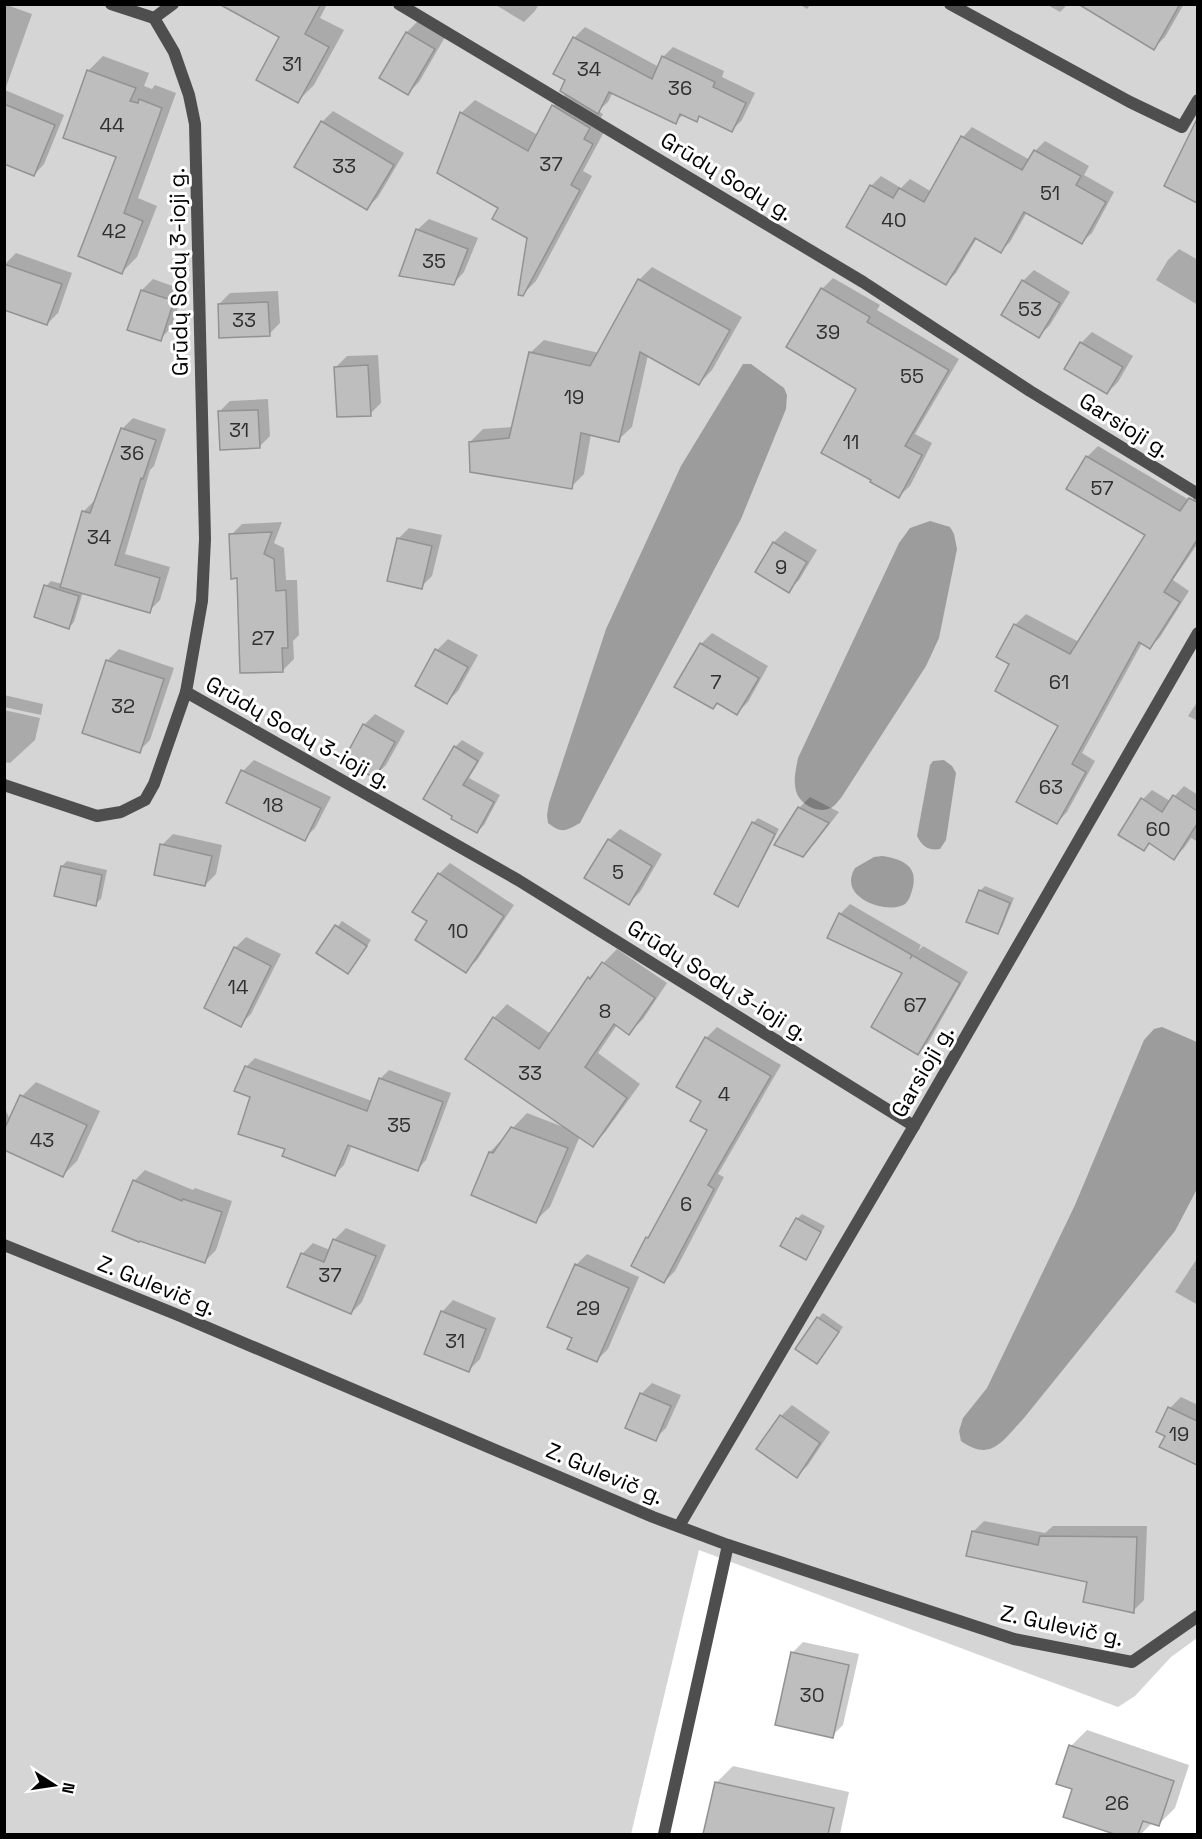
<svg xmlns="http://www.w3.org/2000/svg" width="1202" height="1839" font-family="'Space Grotesk',sans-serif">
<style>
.green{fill:#d5d5d5}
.water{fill:#9c9c9c}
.shadow{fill:#0003}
.building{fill:#bebebe;stroke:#929292;stroke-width:1.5}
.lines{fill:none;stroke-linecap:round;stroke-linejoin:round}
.street{stroke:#4e4e4e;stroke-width:12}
.labels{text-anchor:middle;stroke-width:6;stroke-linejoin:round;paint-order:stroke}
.number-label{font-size:20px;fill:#303030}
.street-label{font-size:22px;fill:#000;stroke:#fff}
</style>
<rect width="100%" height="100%" fill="#fff"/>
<!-- green -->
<polygon class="green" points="5,5 1197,5 1197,1638 1171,1657 1135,1696 1118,1707 699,1550 631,1834 5,1834"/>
<!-- water -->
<g class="water">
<path d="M 743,364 L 751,364 L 784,388 L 787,395 L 786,409 L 741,519 L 580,823 C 565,831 562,834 548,823 L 547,815 L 549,803 L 606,629 L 681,466 Z"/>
<path d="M 930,521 L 950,527 L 954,534 L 957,549 L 939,638 L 926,666 L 841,798 C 838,801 835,806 831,808 C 818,814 800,805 796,791 C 793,780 796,769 798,758 L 899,543 L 910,528 Z"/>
<path d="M 944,760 L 952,766 L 956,773 L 946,840 L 940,849 C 928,851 922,846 917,836 L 930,765 L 933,761 Z"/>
<path d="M 882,856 C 901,859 918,865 913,887 C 911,893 910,900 905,904 C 890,915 836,899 855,868 L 874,857 Z"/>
<path d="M 1162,1027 L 1197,1042 L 1197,1189 L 1175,1231 L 1024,1418 C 1003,1440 992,1463 961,1441 L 959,1431 L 963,1418 L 987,1388 L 1075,1205 L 1144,1040 L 1154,1029 Z"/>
</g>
<!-- shadow -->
<g class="shadow">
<polygon points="4,4 32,14 5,90 64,115 44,164 34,175 4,163"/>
<polygon points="243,4 327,4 320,18 344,30 314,85 298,101 281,36"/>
<polygon points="494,4 539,4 535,11 524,22"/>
<polygon points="799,4 811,4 807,9"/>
<polygon points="1046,4 1068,4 1060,12"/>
<polygon points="1081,4 1184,4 1165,37 1154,48"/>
<polygon points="418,21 445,37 419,82 408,93 381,77 407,32"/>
<polygon points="585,27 659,67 663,57 673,47 724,71 722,77 755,93 742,120 732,130 701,115 696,120 684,114 675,122 613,92 608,102 598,111 603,114 597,125 605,130 583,171 592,176 536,281 522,295 529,237 500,207 461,113 475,100 538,135 553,106 567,93 567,80 555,73 575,37"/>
<polygon points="103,56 149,73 144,86 152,89 155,85 176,93 138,198 157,206 137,257 122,272 118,156 88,71"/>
<polygon points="333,111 404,153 378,197 367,208 322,122"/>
<polygon points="972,127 1030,160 1035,151 1045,141 1089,166 1084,175 1114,192 1092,233 1082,242 1027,212 1010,242 1001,251 977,238 956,273 946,283 848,226 871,186 881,176 901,188 910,179 932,192 963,137"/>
<polygon points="1196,137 1198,138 1198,202 1166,186"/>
<polygon points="429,219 478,238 464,272 453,284 417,230"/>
<polygon points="1179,249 1198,260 1198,305 1156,280 1168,260"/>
<polygon points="16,253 72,273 58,313 47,324 4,265"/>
<polygon points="652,267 742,317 712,370 699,384 648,355 632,427 618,440 591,434 584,474 571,487 470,442 483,429 513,427 530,353 544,340 599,353 639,280"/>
<polygon points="1034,270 1070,292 1050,325 1039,336 1023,281"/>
<polygon points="833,278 880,305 877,310 959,359 915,434 932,443 910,486 899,496 873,480 858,388 788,347 822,289"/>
<polygon points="153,279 184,290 171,328 160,339 142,290"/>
<polygon points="278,291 280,323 269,334 219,304 230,293"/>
<polygon points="1092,332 1133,356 1118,382 1107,393 1081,343"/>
<polygon points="378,355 381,403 370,414 336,367 347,356"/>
<polygon points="268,399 270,436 259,447 219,412 230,401"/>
<polygon points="133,418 166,429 154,466 150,470 125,554 170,567 160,600 149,611 83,592 74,622 69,627 46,586 51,581 62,584 83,512 94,501 122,429"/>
<polygon points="1098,446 1191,501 1195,497 1198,499 1198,543 1173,580 1189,591 1160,637 1150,647 1142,643 1082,753 1095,761 1067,812 1057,823 1060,725 1011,664 998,657 1016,624 1026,614 1079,642 1147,534 1087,457"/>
<polygon points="282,522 274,543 284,548 286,580 297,580 299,635 293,641 294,659 283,670 239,577 231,535 242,524"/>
<polygon points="409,528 442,535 432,576 421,587 398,539"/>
<polygon points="785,531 817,550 799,580 788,591 757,572 774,542"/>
<polygon points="712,633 768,666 748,702 737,713 718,702 713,707 701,644"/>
<polygon points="448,639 478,655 458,691 447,702 417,685 437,650"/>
<polygon points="119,649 174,668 150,740 139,751 84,732 108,660"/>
<polygon points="4,695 43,704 41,715 4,707"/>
<polygon points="1198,701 1198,721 1188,716"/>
<polygon points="4,710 40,718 35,740 10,763 4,762"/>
<polygon points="375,714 405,731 386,765 375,776 364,725"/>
<polygon points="462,740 484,753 469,778 500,795 484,825 477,832 453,819 455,747"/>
<polygon points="254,760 331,797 315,828 304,839 228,802 243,771"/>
<polygon points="1184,786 1198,795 1198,842 1191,838 1184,848 1174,858 1151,843 1144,849 1143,799 1152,790 1170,801"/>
<polygon points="810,797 839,812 814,844 803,855 799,808"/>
<polygon points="758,818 779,829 742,900 737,905 753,823"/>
<polygon points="620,829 662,854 640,892 629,903 609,840"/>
<polygon points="173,834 222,845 216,874 205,885 162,845"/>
<polygon points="67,861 107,870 101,899 95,904 62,866"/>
<polygon points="450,863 514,905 477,960 466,971 429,921 439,874"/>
<polygon points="985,886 1014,898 1002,927 997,933 980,891"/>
<polygon points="850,904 921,945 918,951 923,946 968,972 928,1043 918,1053 904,972 829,937 840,914"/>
<polygon points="342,921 371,940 353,967 318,953"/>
<polygon points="246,937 281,954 251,1014 240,1025 235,948"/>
<polygon points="617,949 667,983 643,1019 629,1033 617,1025 598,1053 640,1084 606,1131 593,1145 580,1136 550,1207 535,1221 490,1152 527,1113 566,1128 494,1018 507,1004 551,1034 589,978"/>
<polygon points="717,1027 781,1065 718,1174 724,1177 675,1271 664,1282 633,1265 648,1238 653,1232 709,1130 703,1101 706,1038"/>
<polygon points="255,1058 372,1101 380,1079 389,1070 451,1093 426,1160 418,1169 352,1145 344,1165 335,1174 287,1148 252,1097 246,1067"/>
<polygon points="36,1082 100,1111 77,1161 63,1175 4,1149 4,1106 10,1120 22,1096"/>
<polygon points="145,1170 193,1190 195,1188 232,1201 216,1250 205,1261 134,1181"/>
<polygon points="802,1214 825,1226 810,1253 805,1258 797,1219"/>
<polygon points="346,1228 386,1245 362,1302 351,1313 302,1254 313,1243 330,1250 335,1239"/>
<polygon points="587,1254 639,1277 608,1349 597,1360 574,1337 576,1265"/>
<polygon points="1198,1257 1198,1305 1175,1292"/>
<polygon points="453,1300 496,1318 480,1359 469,1370 442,1312"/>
<polygon points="823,1313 843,1327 817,1362 818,1318"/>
<polygon points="652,1383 681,1395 666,1428 655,1439 641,1394"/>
<polygon points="1181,1397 1198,1405 1198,1443 1196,1446 1158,1431 1170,1408"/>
<polygon points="792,1405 830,1432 808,1465 797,1476 781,1416"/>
<polygon points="984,1521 1045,1533 1053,1526 1147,1526 1144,1600 1133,1611 1089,1581 973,1532"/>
<polygon points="803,1642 859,1654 843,1725 832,1736 792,1653"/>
<polygon points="1087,1730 1189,1765 1175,1808 1158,1825 1152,1823 1141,1834 1118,1834 1064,1816 1074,1788 1071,1746"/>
<polygon points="733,1766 849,1792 840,1834 705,1833 716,1783"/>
</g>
<!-- building -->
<g class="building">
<polygon points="219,4 321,4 305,34 329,47 298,103 256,80 279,37"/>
<polygon points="1078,4 1180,4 1154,50"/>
<polygon points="406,32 435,49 408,95 379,78"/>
<polygon points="573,37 652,79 662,56 715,82 713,87 746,103 732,132 699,116 697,122 680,114 676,124 609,92 598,114 560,91 565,80 553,74"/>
<polygon points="87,70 136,88 130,101 138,103 139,99 162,108 124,213 143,221 122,274 78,256 116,157 63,138"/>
<polygon points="4,104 55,125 34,176 4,164"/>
<polygon points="552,105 590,128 584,139 593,144 571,185 580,190 523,296 518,295 527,238 492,219 498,208 437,173 460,112 528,151"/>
<polygon points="1197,119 1197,203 1164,186"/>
<polygon points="321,121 394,165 367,210 294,167"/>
<polygon points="961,136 1022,170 1034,150 1081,176 1076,185 1106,202 1082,244 1024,212 1001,253 975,238 946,285 846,227 870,185 893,198 899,188 924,202"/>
<polygon points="416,229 468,249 454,285 399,276"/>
<polygon points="4,264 62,284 47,325 4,310"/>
<polygon points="638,279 730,330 699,385 640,352 619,442 581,433 572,489 470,472 469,442 509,438 529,352 590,366"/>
<polygon points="1022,280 1060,303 1039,338 1001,315"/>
<polygon points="821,288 870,317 867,322 949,370 905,446 922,455 899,498 870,482 871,480 821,453 856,389 786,347"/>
<polygon points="141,290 174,301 161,341 127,330"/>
<polygon points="268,302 270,336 219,338 218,304"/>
<polygon points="1080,342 1123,367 1107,394 1064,369"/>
<polygon points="368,365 371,416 337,417 334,367"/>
<polygon points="258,410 260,448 220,450 218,411"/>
<polygon points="121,428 156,440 143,479 141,478 115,565 160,578 150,613 60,587 82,511 90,513"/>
<polygon points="1086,456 1180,511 1189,498 1197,502 1197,540 1164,592 1180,602 1150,649 1139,642 1072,764 1086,772 1057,824 1016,802 1058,726 995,691 1009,664 996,657 1014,624 1070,654 1145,535 1066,489"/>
<polygon points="272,532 264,554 274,559 276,591 286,590 288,648 282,648 283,672 240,673 237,578 231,579 229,534"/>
<polygon points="397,538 432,546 422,589 387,581"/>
<polygon points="773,542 807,562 789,593 755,572"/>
<polygon points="44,585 79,596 69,629 34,617"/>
<polygon points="700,643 759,678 737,715 717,703 713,709 674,687"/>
<polygon points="435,649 468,667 447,704 415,686"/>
<polygon points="106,660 164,679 140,753 82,733"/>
<polygon points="363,724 395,742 375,778 343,761"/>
<polygon points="454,746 478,761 463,785 494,802 477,833 451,819 452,816 423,799"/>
<polygon points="241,770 321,808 305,841 226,803"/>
<polygon points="1173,795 1197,811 1197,824 1174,860 1149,843 1144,851 1118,835 1141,798 1162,812"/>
<polygon points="798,807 829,823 803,857 774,845"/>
<polygon points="752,822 775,834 738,907 714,894"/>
<polygon points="608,839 652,866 629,905 584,878"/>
<polygon points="160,844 212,856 205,886 154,875"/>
<polygon points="61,866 102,875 96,906 54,896"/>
<polygon points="438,873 504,916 466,973 415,940 427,921 412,912"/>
<polygon points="979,890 1010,903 998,934 966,922"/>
<polygon points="839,913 912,955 910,959 912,955 960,983 918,1055 871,1027 902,973 827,938"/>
<polygon points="335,925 367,946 348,974 316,953"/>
<polygon points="234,947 271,966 241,1027 204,1008"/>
<polygon points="602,962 655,998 629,1035 614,1024 585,1067 627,1098 593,1147 465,1059 493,1017 539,1049 588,977 590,979"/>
<polygon points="705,1037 771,1076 708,1185 714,1189 664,1283 631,1266 646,1237 648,1238 707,1130 690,1121 701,1101 676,1087"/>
<polygon points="245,1066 367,1111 379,1078 443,1102 418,1171 348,1145 335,1176 282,1156 285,1149 238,1134 250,1097 234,1091"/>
<polygon points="20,1095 87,1125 63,1177 4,1150 4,1130"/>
<polygon points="511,1127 568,1148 536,1223 471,1195 489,1152 493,1153"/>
<polygon points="133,1180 182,1201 183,1199 222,1212 205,1263 140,1241 139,1242 112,1231"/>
<polygon points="796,1218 821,1232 806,1260 780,1246"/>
<polygon points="333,1239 376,1256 351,1314 287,1287 301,1253 324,1262"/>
<polygon points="575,1264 629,1288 597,1362 567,1349 572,1338 547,1327"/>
<polygon points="441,1311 486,1329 469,1372 424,1354"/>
<polygon points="817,1317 839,1332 817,1364 795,1349"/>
<polygon points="640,1393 671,1406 656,1441 625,1428"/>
<polygon points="1168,1407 1197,1421 1197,1465 1159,1447 1165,1436 1156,1432"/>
<polygon points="780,1415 820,1443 797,1478 756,1449"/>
<polygon points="972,1531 1038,1545 1040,1536 1137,1537 1134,1613 1083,1602 1087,1582 966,1556"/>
<polygon points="791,1652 849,1665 833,1738 775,1725"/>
<polygon points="1069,1745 1174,1781 1159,1826 1143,1821 1138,1834 1114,1834 1063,1817 1072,1789 1056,1784"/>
<polygon points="715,1782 834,1808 828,1834 703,1834"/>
</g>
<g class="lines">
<!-- street -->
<g class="street">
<polyline points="111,4 154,18 173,4"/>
<polyline points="399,4 863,282 1030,391 1198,494"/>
<polyline points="950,4 1130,102 1182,127 1198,100"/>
<polyline points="154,18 174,52 189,95 195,124 205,539 202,601 186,692 518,880 914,1126"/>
<polyline points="4,785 97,816 121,812 145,800 154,784 186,692"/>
<polyline points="4,1245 178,1315 653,1517 728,1545 1014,1639 1132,1662 1198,1616"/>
<polyline points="679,1526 914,1126 1198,633"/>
<polyline points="664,1834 728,1545"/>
</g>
</g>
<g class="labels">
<!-- number labels -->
<g class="number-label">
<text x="292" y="71">31</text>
<text x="589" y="76">34</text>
<text x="680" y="95">36</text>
<text x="112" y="132">44</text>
<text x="551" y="171">37</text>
<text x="344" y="173">33</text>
<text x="1050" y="200">51</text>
<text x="894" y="227">40</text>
<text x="114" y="238">42</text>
<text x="434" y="268">35</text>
<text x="1030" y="316">53</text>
<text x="244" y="327">33</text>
<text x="828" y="339">39</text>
<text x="912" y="383">55</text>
<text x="574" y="404">19</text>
<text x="239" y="437">31</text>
<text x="851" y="449">11</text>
<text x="132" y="460">36</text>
<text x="1102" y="495">57</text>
<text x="99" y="544">34</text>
<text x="781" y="574">9</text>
<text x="263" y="645">27</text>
<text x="716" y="689">7</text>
<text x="1059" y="689">61</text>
<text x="123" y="713">32</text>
<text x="1051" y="794">63</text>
<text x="273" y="812">18</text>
<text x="1158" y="836">60</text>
<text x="618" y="879">5</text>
<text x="458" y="938">10</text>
<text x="238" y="994">14</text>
<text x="915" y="1012">67</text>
<text x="605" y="1018">8</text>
<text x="530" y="1080">33</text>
<text x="724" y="1101">4</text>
<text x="399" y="1132">35</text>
<text x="42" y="1147">43</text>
<text x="686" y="1211">6</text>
<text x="330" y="1282">37</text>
<text x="588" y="1315">29</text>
<text x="455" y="1348">31</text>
<text x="1179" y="1441">19</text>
<text x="812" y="1702">30</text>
<text x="1117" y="1810">26</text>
</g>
<!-- street labels -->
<g class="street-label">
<text transform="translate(727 176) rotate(31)" y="8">Grūdų Sodų g.</text>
<text transform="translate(178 272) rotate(-91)" y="8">Grūdų Sodų 3-ioji g.</text>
<text transform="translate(1125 425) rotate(32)" y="8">Garsioji g.</text>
<text transform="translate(299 732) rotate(29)" y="8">Grūdų Sodų 3-ioji g.</text>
<text transform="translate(718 980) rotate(32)" y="8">Grūdų Sodų 3-ioji g.</text>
<text transform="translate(922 1071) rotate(-60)" y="8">Garsioji g.</text>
<text transform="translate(157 1285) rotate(22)" y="8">Z. Gulevič g.</text>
<text transform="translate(605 1473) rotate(23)" y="8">Z. Gulevič g.</text>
<text transform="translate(1062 1625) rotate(12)" y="8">Z. Gulevič g.</text>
</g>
</g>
<!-- border -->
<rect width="1202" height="1839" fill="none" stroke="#000000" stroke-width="12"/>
<!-- north arrow -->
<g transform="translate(54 1785) rotate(102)" stroke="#ffffff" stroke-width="4.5" paint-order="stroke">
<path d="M0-4.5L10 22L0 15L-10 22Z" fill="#000000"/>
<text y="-9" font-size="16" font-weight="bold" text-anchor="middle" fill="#000000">N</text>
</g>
</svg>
